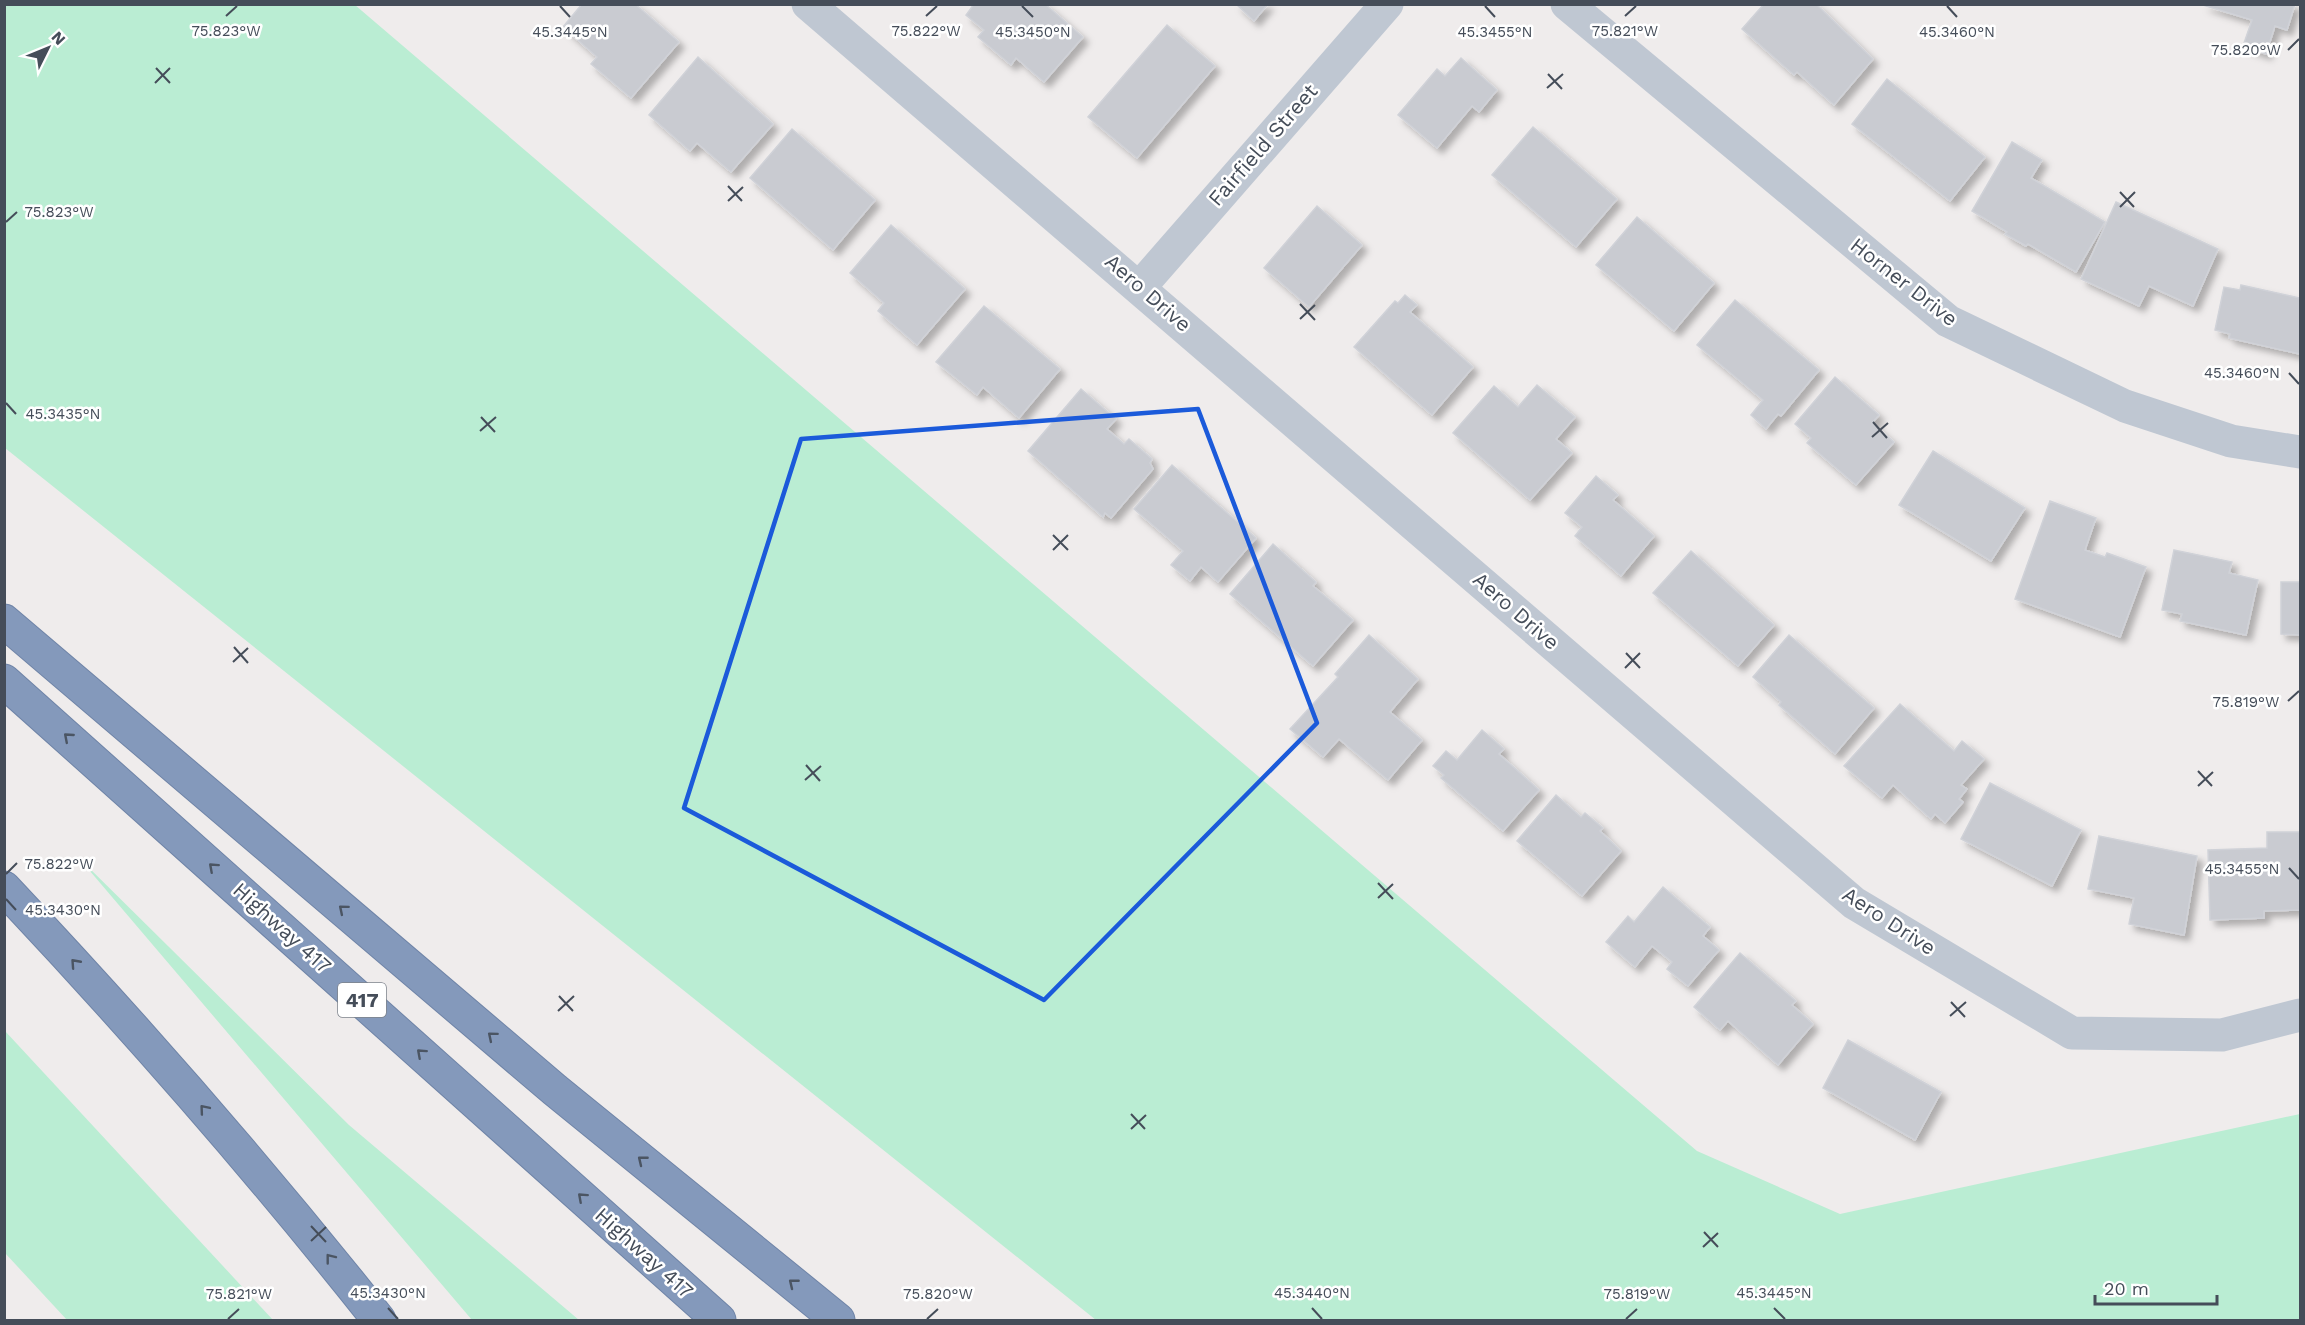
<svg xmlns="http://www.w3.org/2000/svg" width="2305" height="1325" font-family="'Work Sans',sans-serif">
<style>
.green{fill:#baedd3}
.building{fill:#c9cbd1;stroke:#d0d2d8;stroke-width:1.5;filter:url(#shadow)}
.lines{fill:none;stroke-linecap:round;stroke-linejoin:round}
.motorway-casing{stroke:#6f84a7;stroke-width:35}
.minor{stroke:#bfc7d2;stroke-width:33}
.motorway{stroke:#8499bb;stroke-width:33}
.oneway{stroke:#4b5563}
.marked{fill:none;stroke:#1b5ada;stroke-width:4.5;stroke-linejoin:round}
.ticks{fill:none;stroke:#454d59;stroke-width:2}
.labels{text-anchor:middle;stroke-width:5;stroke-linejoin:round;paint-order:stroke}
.shield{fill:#fff;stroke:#7d828b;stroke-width:1.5}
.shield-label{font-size:20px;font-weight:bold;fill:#454d59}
.street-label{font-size:21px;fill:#454d59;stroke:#fff}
.ticks-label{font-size:15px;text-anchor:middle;fill:#454d59;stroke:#fff;stroke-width:5;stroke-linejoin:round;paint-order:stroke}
</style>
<defs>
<filter id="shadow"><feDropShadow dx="5.5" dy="5.5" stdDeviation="3" flood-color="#0004"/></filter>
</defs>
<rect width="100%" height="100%" fill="#efecec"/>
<!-- green -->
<g class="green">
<polygon points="4,5 355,5 1697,1151 1840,1214 2300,1114 2300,1320 1096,1320 5,448"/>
<polygon points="78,857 349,1125 579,1320 472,1320"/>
<polygon points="4,1031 5,1031 273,1320 67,1320 5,1253"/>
</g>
<!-- building -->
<g class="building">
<polygon points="582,4 635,4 679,42 631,98 591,64 597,57 563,27"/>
<polygon points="974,4 1045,4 1083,37 1044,82 1016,58 1011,65 978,37 984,30 966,15"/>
<polygon points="1236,4 1268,4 1254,21"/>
<polygon points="1764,4 1816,4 1873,59 1834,105 1797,72 1794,75 1742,29"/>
<polygon points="2295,4 2287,30 2275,26 2266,54 2243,46 2252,20 2203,5"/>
<polygon points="1167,25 1215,66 1137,158 1088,117"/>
<polygon points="698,57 773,124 731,172 697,143 690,151 649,115"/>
<polygon points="1461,58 1497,90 1479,112 1472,106 1437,148 1398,115 1437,69 1445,76"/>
<polygon points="1887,79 1985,157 1950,201 1852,124"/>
<polygon points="1533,127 1617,199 1576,247 1492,175"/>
<polygon points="792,129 875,200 833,250 750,178"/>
<polygon points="2012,142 2042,160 2031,178 2105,222 2076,272 2028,244 2026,246 2005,234 2007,232 1972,211"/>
<polygon points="2116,202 2218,249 2193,306 2149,286 2139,306 2081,279"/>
<polygon points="1317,206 1362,245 1309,307 1264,268"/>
<polygon points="1637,217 1714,283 1674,331 1596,265"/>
<polygon points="891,225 965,289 917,345 878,311 884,303 850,273"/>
<polygon points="2241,285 2300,298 2300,354 2229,338 2230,334 2215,330 2224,287 2240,290"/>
<polygon points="1405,295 1417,305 1410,312 1473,367 1432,415 1354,347 1395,301 1398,303"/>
<polygon points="1735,300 1819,370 1781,416 1778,414 1766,429 1751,415 1763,400 1697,345"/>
<polygon points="984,306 1060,369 1019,418 983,387 977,395 936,362"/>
<polygon points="1835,377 1879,415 1872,423 1894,442 1856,485 1807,443 1811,438 1795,424"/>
<polygon points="1537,385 1575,417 1556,439 1572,453 1530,500 1453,433 1494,386 1518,407"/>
<polygon points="1081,389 1116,419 1107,429 1124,444 1129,439 1152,459 1150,463 1153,469 1111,518 1105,513 1103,517 1028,451"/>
<polygon points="1933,451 2025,508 1991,561 1899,505"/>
<polygon points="1172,465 1256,538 1218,582 1201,567 1190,581 1171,565 1183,551 1134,509"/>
<polygon points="1596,476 1618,495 1613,500 1654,536 1621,576 1575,536 1582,527 1565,513"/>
<polygon points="2050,501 2096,518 2085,550 2105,557 2107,553 2146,567 2120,637 2015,599"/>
<polygon points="1273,544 1316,582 1313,586 1353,620 1313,666 1230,594"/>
<polygon points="2174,550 2232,562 2229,573 2258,580 2246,635 2180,621 2182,614 2162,610"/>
<polygon points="1691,551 1774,625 1738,666 1653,593"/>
<polygon points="2281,582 2300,582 2300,635 2281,634"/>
<polygon points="1369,635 1418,679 1390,712 1422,740 1388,780 1339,739 1323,757 1290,729 1338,677 1335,674"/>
<polygon points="1789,635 1874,708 1835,754 1779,705 1781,702 1753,677"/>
<polygon points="1900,704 1954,751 1962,741 1984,759 1961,785 1967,789 1959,799 1963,802 1945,823 1935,814 1931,819 1893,785 1882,798 1844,766"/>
<polygon points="1482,730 1504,749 1499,754 1539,790 1503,831 1441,778 1444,775 1433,766 1446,751 1457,760"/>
<polygon points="1990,783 2081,830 2052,886 1961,839"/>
<polygon points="1556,795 1581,817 1585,813 1603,828 1600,831 1621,851 1582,896 1517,841"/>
<polygon points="2267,832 2300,832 2300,910 2264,911 2264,918 2210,920 2208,850 2267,848"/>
<polygon points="2099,836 2197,856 2184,935 2129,924 2134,898 2088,889"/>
<polygon points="1663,887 1710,927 1703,936 1719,950 1688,986 1667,969 1672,962 1652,946 1635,967 1606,942 1628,916 1634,922"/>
<polygon points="1740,953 1796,1001 1792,1005 1813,1024 1778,1065 1728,1021 1720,1030 1694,1007"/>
<polygon points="1848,1040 1941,1092 1915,1140 1823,1088"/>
</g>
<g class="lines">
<!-- motorway casing -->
<g class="motorway-casing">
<g id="motorway">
<polyline points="4,621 555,1090 838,1320"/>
<polyline points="4,681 719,1320"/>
<path d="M 4,888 C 135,1027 261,1171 379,1320"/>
</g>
</g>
<!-- minor -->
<g class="minor">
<polyline points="808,4 1854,903 2072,1033 2222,1035 2300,1015"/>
<polyline points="1567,4 1948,321 2125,406 2231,441 2300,452"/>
<polyline points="1140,287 1387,4"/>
</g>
<!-- motorway -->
<use href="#motorway" class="motorway"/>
</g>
<!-- one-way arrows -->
<defs><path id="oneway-chevron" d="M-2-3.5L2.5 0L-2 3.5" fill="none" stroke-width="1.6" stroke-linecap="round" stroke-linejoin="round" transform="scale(1.5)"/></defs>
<g class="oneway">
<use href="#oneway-chevron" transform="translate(68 737) rotate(-139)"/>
<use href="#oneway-chevron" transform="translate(213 867) rotate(-138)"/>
<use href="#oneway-chevron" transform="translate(343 909) rotate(-140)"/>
<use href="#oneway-chevron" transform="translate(75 963) rotate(-132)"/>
<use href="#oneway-chevron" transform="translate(492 1036) rotate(-140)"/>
<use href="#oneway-chevron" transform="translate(421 1053) rotate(-138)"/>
<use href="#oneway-chevron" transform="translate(204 1109) rotate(-130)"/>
<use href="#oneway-chevron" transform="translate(642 1160) rotate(-141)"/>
<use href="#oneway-chevron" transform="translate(582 1197) rotate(-138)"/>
<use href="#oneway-chevron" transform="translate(330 1258) rotate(-128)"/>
<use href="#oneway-chevron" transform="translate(793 1283) rotate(-141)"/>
</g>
<!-- marked area -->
<path class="marked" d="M 1198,409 L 1317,723 L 1044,1000 L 684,808 L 801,439 Z"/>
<!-- ticks -->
<path class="ticks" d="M 560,6 L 570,17M 1022,6 L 1033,17M 1485,6 L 1495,17M 1947,6 L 1957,17M 226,16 L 237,6M 926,16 L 937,6M 1625,16 L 1636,6M 2288,50 L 2299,39M 156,68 L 170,83M 1548,74 L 1562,89M 155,83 L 170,68M 1547,88 L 1563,74M 728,186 L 742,201M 2120,192 L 2134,207M 728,201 L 743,187M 2120,207 L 2135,192M 6,222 L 17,212M 1300,304 L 1315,320M 1300,319 L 1315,305M 2289,373 L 2299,384M 6,403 L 16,414M 481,417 L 495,432M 1873,422 L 1887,438M 480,431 L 496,417M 1872,437 L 1888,423M 1053,535 L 1068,550M 1053,550 L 1068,535M 234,647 L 248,663M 1626,653 L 1640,668M 233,662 L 248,648M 1625,668 L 1640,653M 2288,701 L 2299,691M 806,765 L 820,781M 2198,771 L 2212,786M 805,780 L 821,766M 2198,786 L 2213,772M 2289,868 L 2299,879M 6,874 L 17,863M 1378,883 L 1393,899M 1378,898 L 1393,884M 6,899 L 16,910M 559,996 L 573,1011M 1951,1002 L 1965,1017M 558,1011 L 574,996M 1950,1016 L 1966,1002M 1131,1114 L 1145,1129M 1131,1129 L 1146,1115M 311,1226 L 326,1242M 1704,1232 L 1718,1247M 311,1241 L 326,1227M 1703,1247 L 1718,1233M 388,1308 L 398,1319M 1312,1308 L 1322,1319M 1774,1308 L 1785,1319M 228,1319 L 239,1309M 927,1319 L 938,1309M 1626,1319 L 1637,1309"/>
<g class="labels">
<!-- shield labels -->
<rect class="shield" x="338" y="983" width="48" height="34" rx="4.5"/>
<g class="shield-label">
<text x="362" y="1007">417</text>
</g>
<!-- street labels -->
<g class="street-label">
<text transform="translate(1263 145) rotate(-49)" y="7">Fairfield Street</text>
<text transform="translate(1904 282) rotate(38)" y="7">Horner Drive</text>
<text transform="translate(1148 293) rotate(41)" y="7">Aero Drive</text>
<text transform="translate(1516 611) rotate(41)" y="7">Aero Drive</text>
<text transform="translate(1889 921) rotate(33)" y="7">Aero Drive</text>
<text transform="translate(282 928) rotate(42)" y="7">Highway 417</text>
<text transform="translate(644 1253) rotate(42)" y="7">Highway 417</text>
</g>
</g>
<g class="ticks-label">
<text x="226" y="36">75.823°W</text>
<text x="926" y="36">75.822°W</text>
<text x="1625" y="36">75.821°W</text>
<text x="570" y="37">45.3445°N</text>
<text x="1033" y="37">45.3450°N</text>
<text x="1495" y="37">45.3455°N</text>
<text x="1957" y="37">45.3460°N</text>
<text x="2246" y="55">75.820°W</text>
<text x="59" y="217">75.823°W</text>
<text x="2242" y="378">45.3460°N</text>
<text x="63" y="419">45.3435°N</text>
<text x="2246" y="707">75.819°W</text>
<text x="59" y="869">75.822°W</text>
<text x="2242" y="874">45.3455°N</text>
<text x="63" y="915">45.3430°N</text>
<text x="388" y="1298">45.3430°N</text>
<text x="1312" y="1298">45.3440°N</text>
<text x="1774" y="1298">45.3445°N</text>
<text x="239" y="1299">75.821°W</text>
<text x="938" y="1299">75.820°W</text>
<text x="1637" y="1299">75.819°W</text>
</g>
<!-- border -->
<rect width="2305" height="1325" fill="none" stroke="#454d59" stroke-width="12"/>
<!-- north arrow -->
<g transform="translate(48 48) rotate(47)" stroke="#ffffff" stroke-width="4.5" paint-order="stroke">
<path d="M0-4.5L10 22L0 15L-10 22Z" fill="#454d59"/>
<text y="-9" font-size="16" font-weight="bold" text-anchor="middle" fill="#454d59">N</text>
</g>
<!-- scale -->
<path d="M2095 1295v9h122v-9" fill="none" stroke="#454d59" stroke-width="3"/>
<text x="2104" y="1295" font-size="18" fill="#454d59" stroke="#ffffff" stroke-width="4.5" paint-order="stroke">20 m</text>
</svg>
